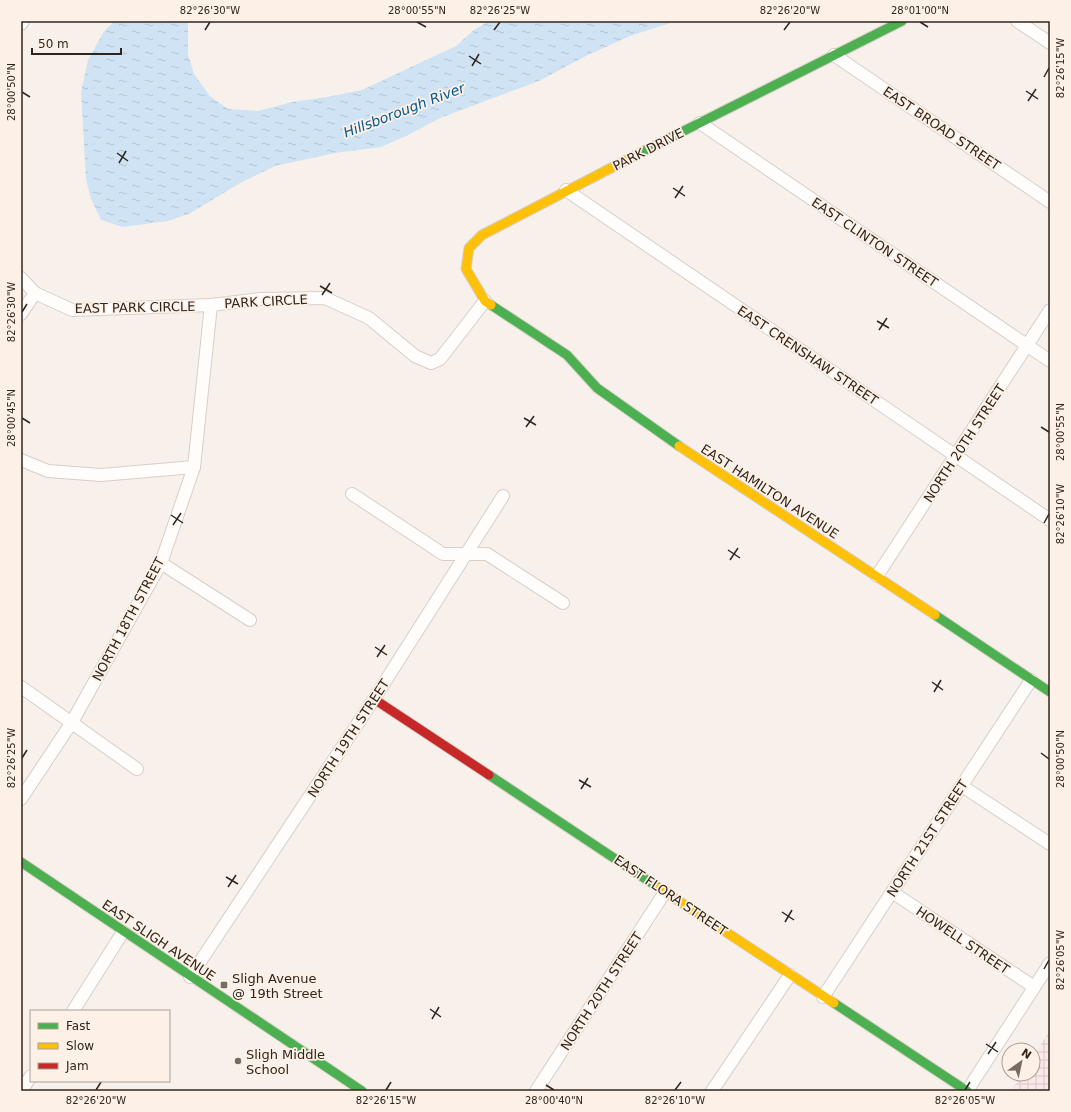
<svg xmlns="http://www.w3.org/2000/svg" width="1071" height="1112" font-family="'DejaVu Sans',sans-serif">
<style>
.industrial{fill:url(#industrial-grid)}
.water{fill:url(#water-ripples)}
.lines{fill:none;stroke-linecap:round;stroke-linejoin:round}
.street-casing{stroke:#d7cec7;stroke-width:14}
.fast-casing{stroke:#d7cec7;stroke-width:11}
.slow-casing{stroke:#d7cec7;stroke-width:11}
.jam-casing{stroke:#d7cec7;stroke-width:11}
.street{stroke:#fefdfc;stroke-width:12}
.fast{stroke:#4caf50;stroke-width:9}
.slow{stroke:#ffc107;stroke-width:9}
.jam{stroke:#c62828;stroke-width:9}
.ticks{fill:none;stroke:#30251c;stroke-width:1.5}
.poi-dot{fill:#766c64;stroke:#fdf0e6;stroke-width:1.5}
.labels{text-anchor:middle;stroke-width:3.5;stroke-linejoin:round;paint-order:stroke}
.street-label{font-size:13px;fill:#30251c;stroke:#fdf0e6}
.poi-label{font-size:13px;fill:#30251c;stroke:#fdf0e6;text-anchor:start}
.water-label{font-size:14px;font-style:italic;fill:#025b91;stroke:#fdf0e6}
.neatline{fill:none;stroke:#30251c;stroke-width:1.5}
.ticks-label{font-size:10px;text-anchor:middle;fill:#30251c}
</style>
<defs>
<pattern id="industrial-grid" width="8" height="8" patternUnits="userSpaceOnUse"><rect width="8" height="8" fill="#fae8e8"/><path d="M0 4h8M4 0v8" fill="none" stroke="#d7c7c6"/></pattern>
<pattern id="water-ripples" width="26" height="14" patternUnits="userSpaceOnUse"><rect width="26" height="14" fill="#cfe3f4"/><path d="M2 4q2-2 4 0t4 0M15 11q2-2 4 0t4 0" fill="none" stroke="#b2c3d1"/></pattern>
</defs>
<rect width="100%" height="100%" fill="#f8f1eb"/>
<!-- industrial -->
<polygon class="industrial" points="1050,1030 1050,1091 1011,1091 1022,1074 1033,1074 1033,1057"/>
<!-- water -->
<polygon class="water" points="115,21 188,21 188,54 194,74 210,96 228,109 258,111 292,102 327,97 362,90 456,46 474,30 489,21 676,21 630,36 586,56 539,81 440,118 406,136 381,147 335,153 275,166 240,183 189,214 168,221 122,227 101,220 91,199 86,179 81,92 88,60 104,31"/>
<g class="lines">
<!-- street casing -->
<g class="street-casing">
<g id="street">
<polyline points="1017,21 1050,43"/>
<polyline points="21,24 23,21"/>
<polyline points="834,55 1050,202"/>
<polyline points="700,123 1050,361"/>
<polyline points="566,190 1050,520"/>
<polyline points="21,278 35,293 72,310 211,305 260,299 325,298 369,318 415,356 431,363 440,359 485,301"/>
<polyline points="21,314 35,293"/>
<polyline points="21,460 48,471 101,475 194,467"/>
<polyline points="352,494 443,554 487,554 563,603"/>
<polyline points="161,563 250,620"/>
<polyline points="877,576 1050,310"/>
<polyline points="21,687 137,769"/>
<polyline points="962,786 1050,844"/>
<polyline points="21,799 72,722 161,563 194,467 211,305"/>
<polyline points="892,892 1034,987"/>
<polyline points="190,977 374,699 503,496"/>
<polyline points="823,997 1031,680"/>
<polyline points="73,1011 123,932"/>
<polyline points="21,1091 31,1076"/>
<polyline points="536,1091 665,892"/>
<polyline points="712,1091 790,975"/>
<polyline points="967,1091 1050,963"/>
</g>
</g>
<!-- fast casing -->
<g class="fast-casing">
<g id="fast">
<polyline points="636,155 902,21"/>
<polyline points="491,305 567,355 597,388 679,446"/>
<polyline points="935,615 1050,692"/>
<polyline points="489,775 659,888"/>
<polyline points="21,862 362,1091"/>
<polyline points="834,1003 967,1091"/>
</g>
</g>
<!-- slow casing -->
<g class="slow-casing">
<g id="slow">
<polyline points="491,305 485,301 466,269 469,248 482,235 636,155"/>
<polyline points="679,446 935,615"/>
<polyline points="659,888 834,1003"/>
</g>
</g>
<!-- jam casing -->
<g class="jam-casing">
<polyline id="jam" points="374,699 489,775"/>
</g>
<!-- street -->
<use href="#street" class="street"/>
<!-- fast -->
<use href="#fast" class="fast"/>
<!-- slow -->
<use href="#slow" class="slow"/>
<!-- jam -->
<use href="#jam" class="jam"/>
</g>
<!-- ticks -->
<path class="ticks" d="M 417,22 L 426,27M 920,22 L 928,27M 205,30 L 210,22M 494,30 L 500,22M 784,30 L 790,22M 469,56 L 481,64M 472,66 L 479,54M 1044,77 L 1049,68M 1026,91 L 1038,99M 22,92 L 30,97M 1028,101 L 1036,89M 117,153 L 128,161M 119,163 L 126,151M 673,188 L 685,196M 675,198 L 683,186M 320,286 L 332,293M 322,295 L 330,283M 22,312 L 27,304M 877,321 L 889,328M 879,330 L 887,318M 22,418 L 30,423M 524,418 L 536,425M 526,427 L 534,416M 1041,427 L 1049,432M 171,515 L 183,523M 1044,523 L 1049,514M 173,525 L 181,513M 728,550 L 740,558M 730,560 L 738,548M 375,647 L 387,655M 377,657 L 385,645M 932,682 L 943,690M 934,692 L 941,680M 1041,753 L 1049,759M 22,758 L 27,750M 579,780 L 591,787M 581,789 L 588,778M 226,877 L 238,884M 228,887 L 236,875M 782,912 L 794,920M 785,922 L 792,910M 1044,969 L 1049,960M 430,1009 L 441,1017M 432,1019 L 439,1007M 986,1044 L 998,1052M 988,1054 L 996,1042M 546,1085 L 554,1090M 96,1090 L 101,1082M 386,1090 L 391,1082M 675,1090 L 681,1082M 965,1090 L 970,1082"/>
<!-- markers -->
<g class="poi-dot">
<rect x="220" y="981" width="8" height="8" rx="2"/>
<circle cx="238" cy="1061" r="4"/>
</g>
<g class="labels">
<!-- street labels -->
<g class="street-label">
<text transform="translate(942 128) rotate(34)" y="5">EAST BROAD STREET</text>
<text transform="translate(648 149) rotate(-27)" y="5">PARK DRIVE</text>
<text transform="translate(875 242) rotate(34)" y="5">EAST CLINTON STREET</text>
<text transform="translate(266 301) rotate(-3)" y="5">PARK CIRCLE</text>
<text transform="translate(135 307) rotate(-1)" y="5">EAST PARK CIRCLE</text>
<text transform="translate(808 355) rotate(34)" y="5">EAST CRENSHAW STREET</text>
<text transform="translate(964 443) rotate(-57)" y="5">NORTH 20TH STREET</text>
<text transform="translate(770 491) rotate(33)" y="5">EAST HAMILTON AVENUE</text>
<text transform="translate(128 619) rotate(-62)" y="5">NORTH 18TH STREET</text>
<text transform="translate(348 738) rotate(-57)" y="5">NORTH 19TH STREET</text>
<text transform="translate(927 838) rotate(-57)" y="5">NORTH 21ST STREET</text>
<text transform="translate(671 895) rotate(34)" y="5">EAST FLORA STREET</text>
<text transform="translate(159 940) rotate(34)" y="5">EAST SLIGH AVENUE</text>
<text transform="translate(963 940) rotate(34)" y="5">HOWELL STREET</text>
<text transform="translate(601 991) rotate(-57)" y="5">NORTH 20TH STREET</text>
</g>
<!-- poi labels -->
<g class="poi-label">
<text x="232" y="983">Sligh Avenue<tspan x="232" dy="15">@ 19th Street</tspan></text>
<text x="246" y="1059">Sligh Middle<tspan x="246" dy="15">School</tspan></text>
</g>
<!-- water labels -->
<g class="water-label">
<text transform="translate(404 110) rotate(-21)" y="5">Hillsborough River</text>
</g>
</g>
<!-- border -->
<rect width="1071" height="1112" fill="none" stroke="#fdf0e6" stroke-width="44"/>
<!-- legend -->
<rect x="30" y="1010" width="140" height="72" fill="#fdf0e6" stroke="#ab9f95"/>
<rect x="38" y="1023" width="20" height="6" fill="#4caf50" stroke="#ab9f95"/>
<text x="66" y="1030" font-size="12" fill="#30251c">Fast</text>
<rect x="38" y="1043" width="20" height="6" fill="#ffc107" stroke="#ab9f95"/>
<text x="66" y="1050" font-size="12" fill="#30251c">Slow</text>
<rect x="38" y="1063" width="20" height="6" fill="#c62828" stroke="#ab9f95"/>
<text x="66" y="1070" font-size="12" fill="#30251c">Jam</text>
<!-- north arrow -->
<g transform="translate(1021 1062) rotate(33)"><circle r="19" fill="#fdf0e6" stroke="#ab9f95"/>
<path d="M0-3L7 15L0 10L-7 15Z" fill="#766c64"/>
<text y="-6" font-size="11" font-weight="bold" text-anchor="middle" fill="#30251c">N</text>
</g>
<!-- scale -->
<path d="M32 48v6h89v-6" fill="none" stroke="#30251c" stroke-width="2"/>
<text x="38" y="48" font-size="12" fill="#30251c" stroke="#fdf0e6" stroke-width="3" paint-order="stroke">50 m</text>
<rect x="22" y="22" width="1027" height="1068" class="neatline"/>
<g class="ticks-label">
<text x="210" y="14">82°26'30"W</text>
<text x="417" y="14">28°00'55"N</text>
<text x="500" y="14">82°26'25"W</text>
<text x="790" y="14">82°26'20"W</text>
<text x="920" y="14">28°01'00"N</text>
<text transform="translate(1060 68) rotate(-90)" y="4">82°26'15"W</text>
<text transform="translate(11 92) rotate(-90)" y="4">28°00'50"N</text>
<text transform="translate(11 312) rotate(-90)" y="4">82°26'30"W</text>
<text transform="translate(11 418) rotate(-90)" y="4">28°00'45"N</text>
<text transform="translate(1060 432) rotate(-90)" y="4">28°00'55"N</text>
<text transform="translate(1060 514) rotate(-90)" y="4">82°26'10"W</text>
<text transform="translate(11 758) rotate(-90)" y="4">82°26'25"W</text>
<text transform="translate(1060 759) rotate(-90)" y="4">28°00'50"N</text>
<text transform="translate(1060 960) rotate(-90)" y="4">82°26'05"W</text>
<text x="96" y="1104">82°26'20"W</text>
<text x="386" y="1104">82°26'15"W</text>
<text x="554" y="1104">28°00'40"N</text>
<text x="675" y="1104">82°26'10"W</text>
<text x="965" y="1104">82°26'05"W</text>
</g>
</svg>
